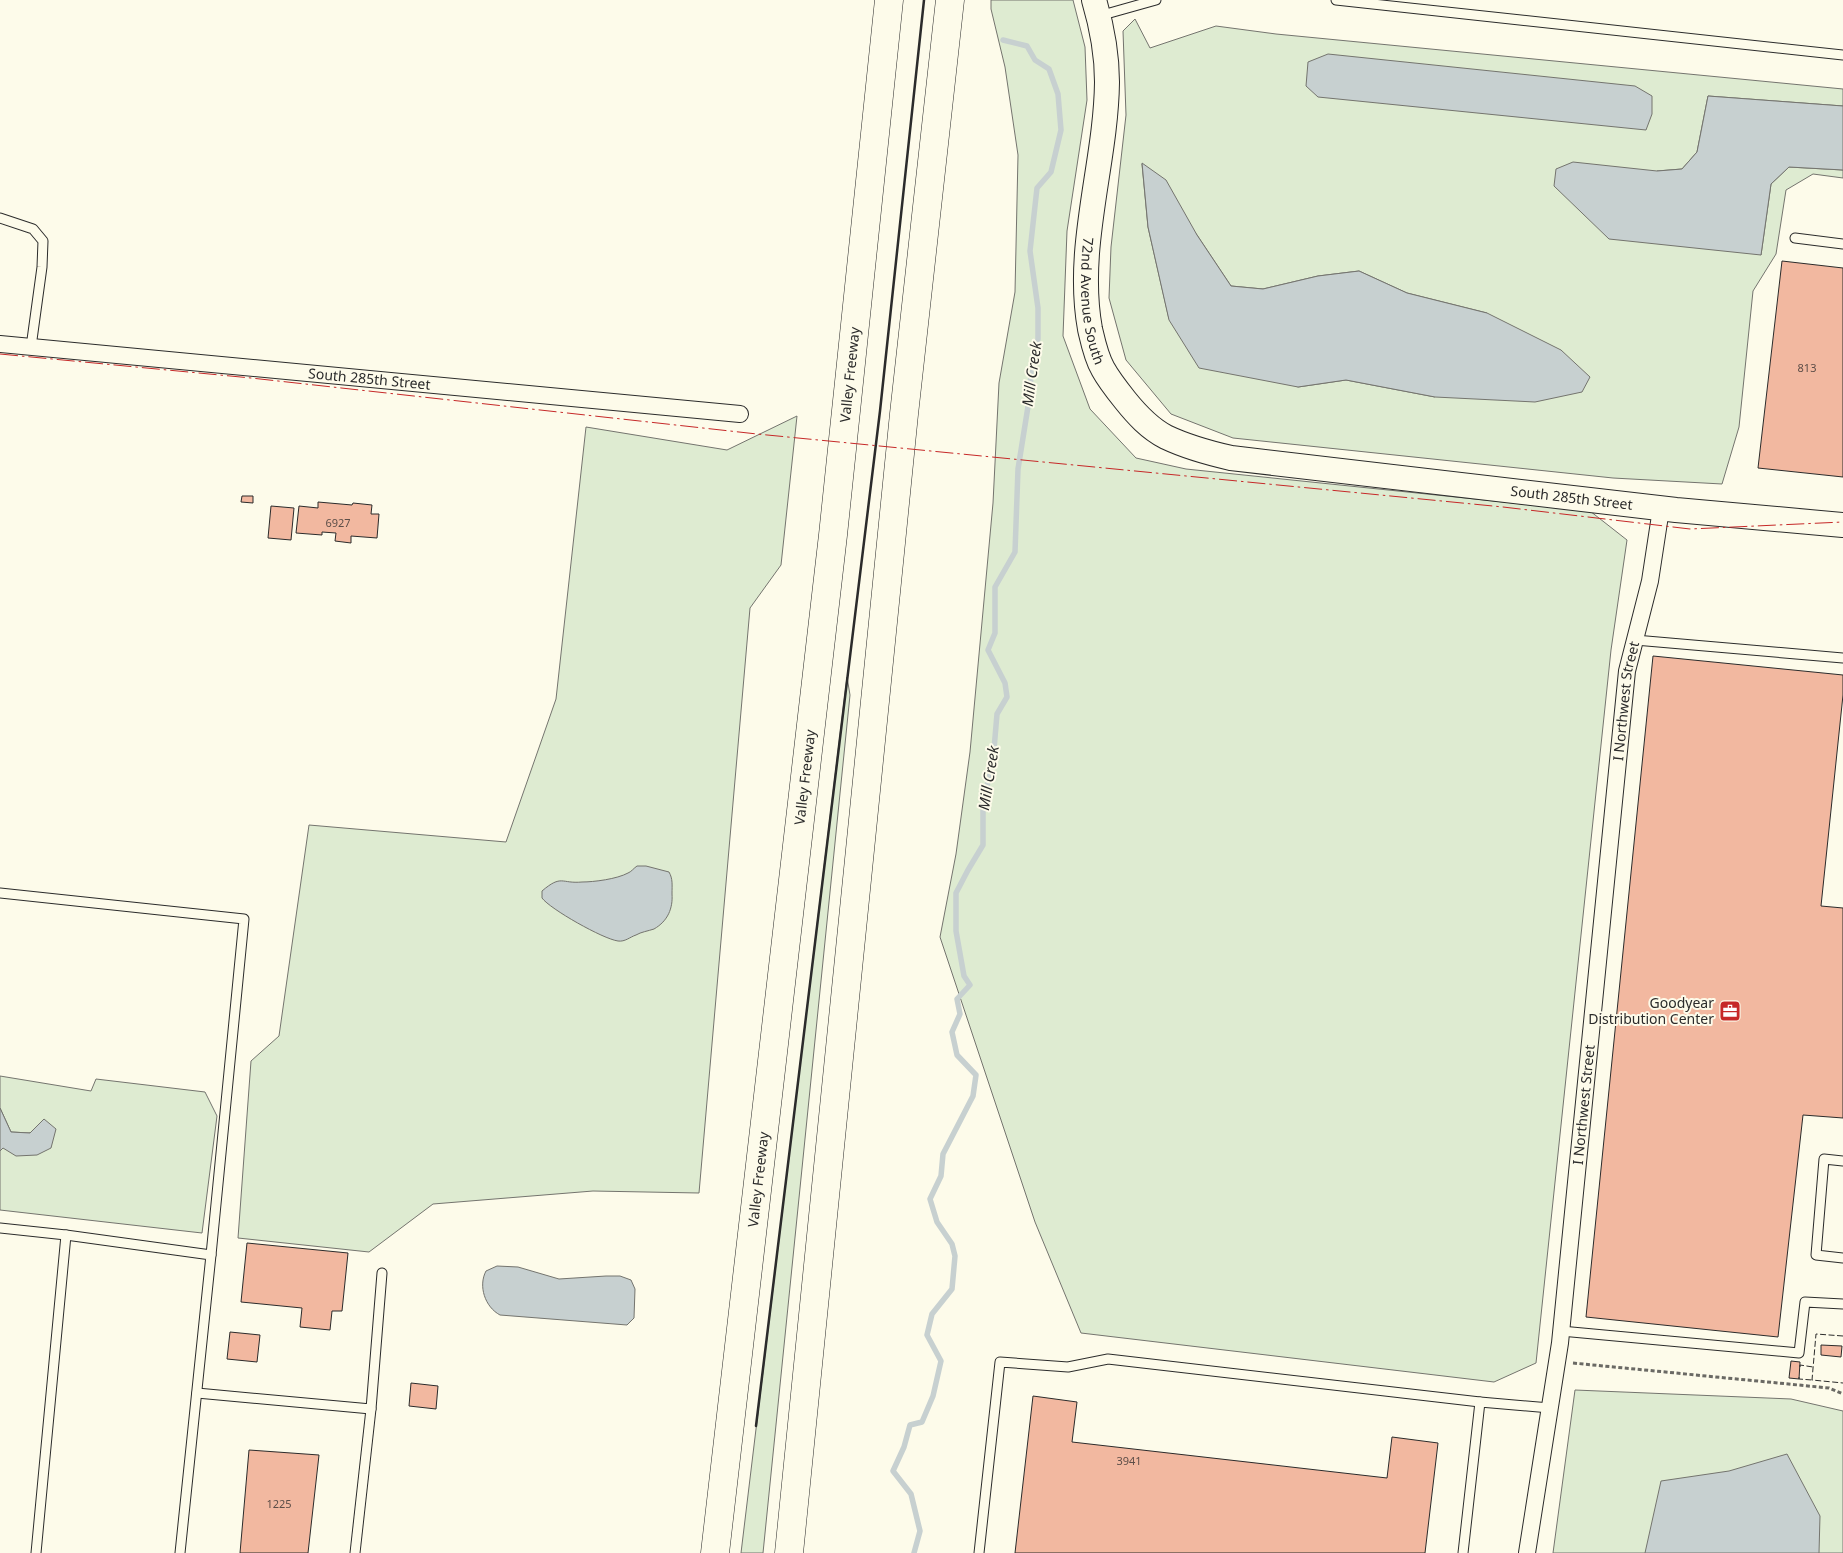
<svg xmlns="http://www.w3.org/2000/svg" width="1843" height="1553" font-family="'Noto Sans',sans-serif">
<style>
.green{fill:#deebd1;stroke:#74746e;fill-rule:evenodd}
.water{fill:#c7d0d0;stroke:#74746e}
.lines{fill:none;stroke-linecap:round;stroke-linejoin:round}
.stream{stroke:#c7d0d0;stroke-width:5.5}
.building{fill:#f2b8a0;stroke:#2b2b2b}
.lane-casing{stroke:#2b2b2b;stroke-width:11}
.street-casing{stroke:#2b2b2b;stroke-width:18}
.secondary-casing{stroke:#2b2b2b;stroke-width:26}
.highway-casing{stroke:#2b2b2b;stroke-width:29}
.path{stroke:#6a6964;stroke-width:3;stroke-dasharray:4 2.5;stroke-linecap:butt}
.lane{stroke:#fdfbea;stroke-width:9}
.street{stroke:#fdfbea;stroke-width:16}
.secondary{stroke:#fdfbea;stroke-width:24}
.highway{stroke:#fdfbea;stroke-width:28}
.fence{stroke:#2b2b2b;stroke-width:1;stroke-dasharray:6 2.5;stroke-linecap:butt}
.wall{stroke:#2b2b2b;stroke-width:2.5}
.power{stroke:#c62828;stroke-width:1;stroke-dasharray:18 4 2.5 4;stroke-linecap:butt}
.labels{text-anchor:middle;stroke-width:4;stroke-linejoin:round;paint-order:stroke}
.number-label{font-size:11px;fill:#5d4e48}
.street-label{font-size:14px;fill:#2b2b2b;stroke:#fdfbea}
.poi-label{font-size:14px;fill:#2b2b2b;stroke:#fdfbea;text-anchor:end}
.water-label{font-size:15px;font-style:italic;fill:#2b2b2b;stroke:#fdfbea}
</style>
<rect width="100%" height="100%" fill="#fdfbea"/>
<!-- green -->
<g class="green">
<polygon points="991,0 1073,0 1085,47 1087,100 1067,231 1063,336 1090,409 1136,458 1186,469 1590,511 1627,540 1611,650 1536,1363 1494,1382 1081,1333 1035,1222 940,937 956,854 970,752 993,503 999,383 1015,292 1018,155 1005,67 991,9"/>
<path d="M 1135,19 L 1150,48 L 1216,26 L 1276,34 L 1843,89 L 1843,106 L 1708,96 L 1697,152 L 1682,169 L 1657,171 L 1761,255 L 1771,184 L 1789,167 L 1843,170 L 1843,178 L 1813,174 L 1786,190 L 1776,254 L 1753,291 L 1739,427 L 1722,484 L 1613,478 L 1233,438 L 1171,414 L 1126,360 L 1109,298 L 1111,247 L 1126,115 L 1123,31 ZM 1142,164 L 1197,235 L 1231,286 L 1263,289 L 1318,276 L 1359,271 L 1407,293 L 1487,313 L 1435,397 L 1346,380 L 1298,387 L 1169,319 L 1148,227 Z"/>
<polygon points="797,416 781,565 750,608 699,1193 593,1191 433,1204 369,1252 238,1238 251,1061 279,1036 309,825 506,842 556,699 586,427 727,450"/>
<polygon points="847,677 850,695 763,1553 741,1553"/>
<polygon points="0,1076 91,1091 96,1079 205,1092 217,1116 202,1233 0,1210 0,1151 3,1147 30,1133 11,1132 0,1108"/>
<polygon points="1575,1390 1791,1399 1843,1411 1843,1553 1553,1553"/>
</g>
<!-- water -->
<g class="water">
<polygon points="1328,54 1635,86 1652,96 1652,114 1646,130 1318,97 1306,86 1308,62"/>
<polygon points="1708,96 1843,106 1843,170 1789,167 1771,184 1761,255 1609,239 1554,186 1556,169 1573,162 1657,171 1682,169 1697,152"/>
<polygon points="1142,163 1166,180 1197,235 1231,286 1263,289 1318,276 1359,271 1407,293 1487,313 1561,350 1590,377 1582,392 1535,402 1435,397 1346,380 1298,387 1199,368 1169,320 1148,227"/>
<path d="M 637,866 L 646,866 L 669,872 C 673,879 672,885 672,894 C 673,908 668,921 654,929 C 648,931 641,932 636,935 C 630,937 625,942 618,941 C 603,939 550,909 542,898 L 542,891 C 562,874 561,884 582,882 C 594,882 617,879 628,873 C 631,872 634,868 637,866 Z"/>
<polygon points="0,1108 11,1132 30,1133 44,1119 56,1129 51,1148 37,1155 16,1156 3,1148 0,1151"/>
<path d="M 497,1266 L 518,1267 L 559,1279 L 606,1276 L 620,1276 L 631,1280 L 635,1289 L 634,1318 L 627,1325 L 500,1315 C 485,1307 478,1286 486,1271 Z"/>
<polygon points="1787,1454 1820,1516 1819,1553 1645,1553 1661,1481 1729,1471"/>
</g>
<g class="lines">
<!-- stream -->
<polyline class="stream" points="914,1553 920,1531 911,1494 893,1471 904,1447 910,1425 922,1422 933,1396 941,1361 927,1335 932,1314 952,1289 955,1256 952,1244 937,1222 930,1199 941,1176 943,1154 973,1096 976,1075 957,1055 952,1032 960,1014 957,999 970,985 964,976 956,931 956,893 968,870 983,845 983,803 993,761 997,714 1007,697 1005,683 988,650 995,633 995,587 1015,552 1018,469 1030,394 1031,371 1038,339 1038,308 1030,251 1037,188 1051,172 1061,130 1058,94 1049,69 1035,60 1027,46 1003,40"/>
</g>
<!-- building -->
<g class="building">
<polygon points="1782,261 1843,268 1843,477 1758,468"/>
<polygon points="242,496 253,496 253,503 241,502"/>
<polygon points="318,502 352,505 353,503 372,505 371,514 379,514 377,538 351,536 351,543 335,541 336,533 322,532 322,535 296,533 299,506 318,508"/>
<polygon points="271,506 294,508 291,540 268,538"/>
<polygon points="1653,656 1843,675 1843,695 1821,906 1843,908 1843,1118 1803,1115 1778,1337 1586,1317"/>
<polygon points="247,1243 348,1253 342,1311 332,1311 330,1330 300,1327 302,1308 241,1302"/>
<polygon points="230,1332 260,1335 257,1362 227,1359"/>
<polygon points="1821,1345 1842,1346 1841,1357 1821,1355"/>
<polygon points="1791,1361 1800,1362 1799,1379 1789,1378"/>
<polygon points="411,1383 438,1386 436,1409 409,1406"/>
<polygon points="1033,1396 1077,1402 1072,1442 1387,1478 1392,1437 1438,1443 1425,1553 1015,1553"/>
<polygon points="249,1450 319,1455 308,1553 240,1553"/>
</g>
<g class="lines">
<!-- lane casing -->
<g class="lane-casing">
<g id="lane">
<polyline points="1336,0 1843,55"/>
<polyline points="1099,16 1156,0"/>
<polyline points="0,218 33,229 43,241 42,267 31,347"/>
<polyline points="1795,238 1843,244"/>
<polyline points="1635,640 1843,658"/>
<polyline points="0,893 244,919 211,1255"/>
<polyline points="1843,1161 1824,1159 1816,1255 1843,1258"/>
<polyline points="0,1228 66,1235 211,1255 180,1553"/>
<polyline points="1561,1331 1799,1353 1805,1302 1843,1304"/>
<polyline points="197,1393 371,1409 382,1273"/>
<polyline points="36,1553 66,1235"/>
<polyline points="355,1553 371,1409"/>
<polyline points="979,1553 1000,1362 1068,1367 1108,1359 1480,1402"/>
<polyline points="1463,1553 1480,1402 1550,1408"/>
</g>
</g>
<!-- street casing -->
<g class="street-casing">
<g id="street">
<path id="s1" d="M 0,344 L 740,414"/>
<path id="s2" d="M 1527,1553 L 1560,1343 L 1627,671 L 1650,581 L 1661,509"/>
</g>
</g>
<!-- secondary casing -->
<g class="secondary-casing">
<g id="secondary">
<path id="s3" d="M 1094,0 C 1102,27 1107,54 1107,82 C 1106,164 1075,247 1090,329 C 1093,342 1096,357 1103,369 C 1109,380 1117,390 1125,400 C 1137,415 1149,428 1166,437 C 1187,447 1209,453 1231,458 L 1676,510 L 1843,525"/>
</g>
</g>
<!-- highway casing -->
<g class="highway-casing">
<g id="highway">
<path id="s4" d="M 715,1553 L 833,535 L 889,0"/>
<polyline points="789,1553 904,414 950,0"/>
</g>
</g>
<!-- path -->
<polyline class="path" points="1573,1363 1829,1388 1843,1394"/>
<!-- lane -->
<use href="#lane" class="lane"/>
<!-- street -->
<use href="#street" class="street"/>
<!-- secondary -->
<use href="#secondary" class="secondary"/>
<!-- highway -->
<use href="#highway" class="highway"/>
<!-- fence -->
<g class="fence">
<polyline points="1843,1336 1816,1334 1812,1380 1843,1383"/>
<polyline points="1800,1367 1800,1365 1813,1367"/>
<polyline points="1799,1377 1799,1379 1812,1380"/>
</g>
<!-- wall -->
<polyline class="wall" points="756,1426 880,411 924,0"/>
<!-- power -->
<polyline class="power" points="0,354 251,378 757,434 1503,507 1690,529 1843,522"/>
</g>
<!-- icons -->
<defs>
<g id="office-square" transform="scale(1.125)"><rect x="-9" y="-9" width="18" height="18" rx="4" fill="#c62828" stroke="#fdfbea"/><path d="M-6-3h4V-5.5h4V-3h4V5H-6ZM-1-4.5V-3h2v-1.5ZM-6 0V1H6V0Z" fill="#fff"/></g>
</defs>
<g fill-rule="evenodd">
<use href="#office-square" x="1730" y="1011"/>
</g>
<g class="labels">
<!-- number labels -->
<g class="number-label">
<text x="1807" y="372">813</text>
<text x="338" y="527">6927</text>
<text x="1129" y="1465">3941</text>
<text x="279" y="1508">1225</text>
</g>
<!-- street labels -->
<g class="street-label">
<text dy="5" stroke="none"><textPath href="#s3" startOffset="304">72nd Avenue South</textPath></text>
<text dy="5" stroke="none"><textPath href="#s4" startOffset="1186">Valley Freeway</textPath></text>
<text dy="5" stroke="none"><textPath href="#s1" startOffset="371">South 285th Street</textPath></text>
<text dy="5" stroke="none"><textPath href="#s3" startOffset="879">South 285th Street</textPath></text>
<text dy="5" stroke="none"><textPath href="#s2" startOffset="858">I Northwest Street</textPath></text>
<text dy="5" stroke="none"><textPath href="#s4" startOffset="781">Valley Freeway</textPath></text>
<text dy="5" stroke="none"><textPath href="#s2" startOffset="452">I Northwest Street</textPath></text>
<text dy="5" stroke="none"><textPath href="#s4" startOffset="376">Valley Freeway</textPath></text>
</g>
<!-- poi labels -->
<g class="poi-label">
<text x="1714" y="1008">Goodyear<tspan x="1714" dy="16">Distribution Center</tspan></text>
</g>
<!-- water labels -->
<g class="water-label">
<text transform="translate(1032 374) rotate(-82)" y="5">Mill Creek</text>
<text transform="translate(989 778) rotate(-81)" y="5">Mill Creek</text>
</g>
</g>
</svg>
